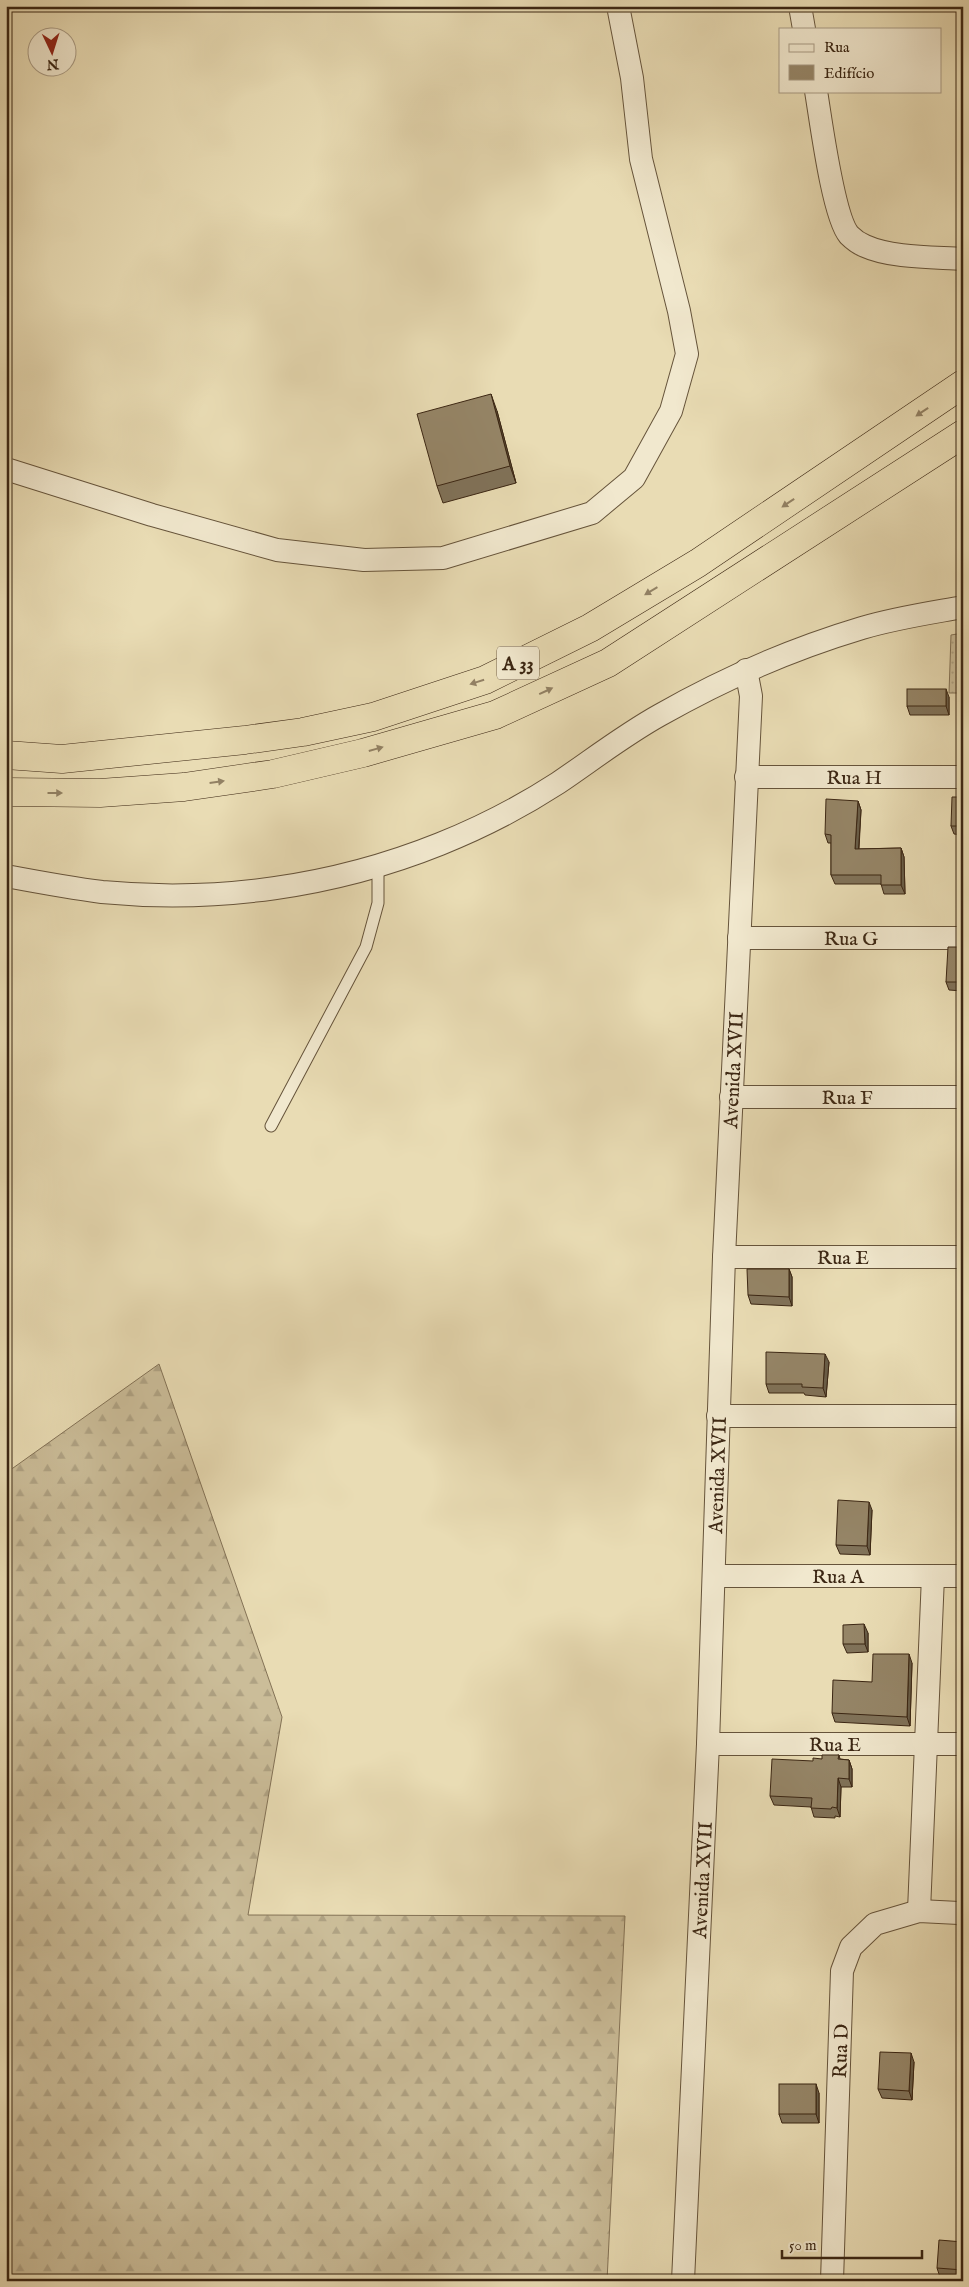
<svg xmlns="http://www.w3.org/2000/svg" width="969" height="2287" font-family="'IM FELL English',serif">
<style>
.grass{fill:url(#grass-dots);stroke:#837256}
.forest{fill:url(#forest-firs);stroke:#837256}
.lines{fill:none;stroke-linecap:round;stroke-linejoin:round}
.lane-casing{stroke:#66543b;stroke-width:13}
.street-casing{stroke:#66543b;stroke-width:24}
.highway-casing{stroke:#3b2613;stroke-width:29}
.lane{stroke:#f1e8ce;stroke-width:11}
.street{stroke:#f1e8ce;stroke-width:22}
.highway{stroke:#e9dcb4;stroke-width:28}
.wall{fill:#807259;stroke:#3b2613}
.shaded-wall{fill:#685d48;stroke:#3b2613}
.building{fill:#958567;stroke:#3b2613}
.oneway{fill:#928164}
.labels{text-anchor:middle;stroke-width:4;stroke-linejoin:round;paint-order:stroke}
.shield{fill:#f1e8ce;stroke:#72604b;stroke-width:1}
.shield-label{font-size:19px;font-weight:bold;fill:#3b2613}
.street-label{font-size:20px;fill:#3b2613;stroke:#f1e8ce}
</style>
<defs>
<pattern id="grass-dots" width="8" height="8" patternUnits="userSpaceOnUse" patternTransform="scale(1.25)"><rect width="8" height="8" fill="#cbbd99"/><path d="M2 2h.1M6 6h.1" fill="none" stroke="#afa283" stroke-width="1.8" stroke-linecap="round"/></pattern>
<pattern id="forest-firs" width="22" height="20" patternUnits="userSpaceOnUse" patternTransform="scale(1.25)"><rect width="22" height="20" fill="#cbbd99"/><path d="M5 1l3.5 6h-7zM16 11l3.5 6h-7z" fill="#afa283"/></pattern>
</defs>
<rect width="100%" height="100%" fill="#e9dcb4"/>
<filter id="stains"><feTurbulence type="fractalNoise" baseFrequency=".004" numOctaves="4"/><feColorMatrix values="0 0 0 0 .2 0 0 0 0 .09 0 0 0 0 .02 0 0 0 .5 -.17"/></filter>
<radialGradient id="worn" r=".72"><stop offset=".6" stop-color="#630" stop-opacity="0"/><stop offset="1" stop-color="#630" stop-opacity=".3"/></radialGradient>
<!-- grass -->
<polygon class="grass" points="963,633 963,693 949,693 951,635"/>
<!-- forest -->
<polygon class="forest" points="159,1364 282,1717 248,1915 625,1916 607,2281 6,2281 6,1473"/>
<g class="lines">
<!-- lane casing -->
<g class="lane-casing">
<polyline id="lane" points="271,1126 366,947 378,903 378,866"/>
</g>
<!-- street casing -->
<g class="street-casing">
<g id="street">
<polyline points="800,6 804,29"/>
<path d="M 816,91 C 821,121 833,216 849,235 C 853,239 860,244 865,246 C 891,258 934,257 963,259"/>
<polyline points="6,469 152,515 277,550 364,560 443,558 592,513 634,478 671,411 687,354 679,311 641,159 632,78 618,6"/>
<polyline points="746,777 963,777"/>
<path d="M 6,876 C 38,882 70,888 102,892 C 217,903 333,887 440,844 C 480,828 521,807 558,783 C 592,760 624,735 660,715 C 725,678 792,649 862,628 C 895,618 930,613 963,607"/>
<polyline points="739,938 963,938"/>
<polyline points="731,1097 963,1097"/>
<polyline points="724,1257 963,1257"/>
<polyline points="718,1416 963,1416"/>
<polyline points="714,1576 963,1576"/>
<polyline points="708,1744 963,1744"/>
<polyline points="919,1911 933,1576"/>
<polyline points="683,2281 708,1744 724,1257 751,696 746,670"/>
<polyline points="832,2281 842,1971 851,1947 875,1924 919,1911 959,1913 963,1915"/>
</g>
</g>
<!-- highway casing -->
<g class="highway-casing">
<g id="highway">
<polyline points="6,755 62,759 245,740 303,732 373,717 485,680 590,628 698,563 963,384"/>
<polyline points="6,792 100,793 184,787 273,774 363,753 495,715 608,663 963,434"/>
</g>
</g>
<!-- lane -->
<use href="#lane" class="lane"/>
<!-- street -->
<use href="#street" class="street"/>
<!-- highway -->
<use href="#highway" class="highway"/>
</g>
<!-- wall -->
<g class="wall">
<polygon points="497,411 516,483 443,503 437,486"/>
<polygon points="949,697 949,715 910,715 907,706"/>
<polygon points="963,797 963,835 954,834 951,826"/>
<polygon points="858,801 861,810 859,849 901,848 904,857 905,894 884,894 881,884 835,884 831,875 831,843 828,843 825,834"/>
<polygon points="963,947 963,991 949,990 946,982"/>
<polygon points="789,1269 792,1277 792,1306 751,1304 748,1295"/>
<polygon points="829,1362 826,1397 805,1395 804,1393 769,1393 766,1384"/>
<polygon points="872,1510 870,1555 840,1554 836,1545"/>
<polygon points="868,1633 868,1652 847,1653 843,1644"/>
<polygon points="912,1663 910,1726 835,1722 832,1713 872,1682"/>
<polygon points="839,1755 840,1759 849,1760 852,1769 852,1787 841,1787 840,1817 835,1816 835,1818 814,1817 811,1807 774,1805 770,1796 822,1759"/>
<polygon points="914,2062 912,2100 882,2098 878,2089"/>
<polygon points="819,2093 819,2123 782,2123 779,2114"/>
<polygon points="963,2242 963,2278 940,2277 937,2268"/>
</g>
<!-- shaded-wall -->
<g class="shaded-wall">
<polygon points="491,394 497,411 516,483 510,466"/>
<polygon points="946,689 949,697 949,715 946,706"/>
<polygon points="858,801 861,810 858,857 855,849"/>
<polygon points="901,848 904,857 905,894 901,885"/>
<polygon points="789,1269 792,1277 792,1306 789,1297"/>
<polygon points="825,1354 829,1362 826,1397 823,1388"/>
<polygon points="869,1502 872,1510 870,1555 867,1546"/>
<polygon points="864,1624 868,1633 868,1652 865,1644"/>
<polygon points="909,1654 912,1663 910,1726 907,1717"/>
<polygon points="849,1760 852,1769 852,1787 849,1779"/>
<polygon points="838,1778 841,1787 840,1817 837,1808"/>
<polygon points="911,2053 914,2062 912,2100 909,2091"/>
<polygon points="816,2084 819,2093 819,2123 816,2114"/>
</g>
<!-- building -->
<g class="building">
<polygon points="491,394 510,466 437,486 417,414"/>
<rect x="907" y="689" width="39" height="17"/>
<polygon points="952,797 963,797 963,826 951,826"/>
<polygon points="826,799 858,801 855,849 901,848 901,885 881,885 881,875 831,875 831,835 825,834"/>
<polygon points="948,947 963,947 963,982 946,982"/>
<polygon points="747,1269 789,1269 789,1297 748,1295"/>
<polygon points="766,1352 825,1354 823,1388 802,1387 802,1384 766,1384"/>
<polygon points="838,1500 869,1502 867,1546 836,1545"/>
<polygon points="864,1624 865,1644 843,1644 843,1625"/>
<polygon points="873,1654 909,1654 907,1717 832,1713 833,1680 872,1682"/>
<polygon points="822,1755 839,1755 838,1759 849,1760 849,1779 838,1778 837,1808 832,1807 831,1809 811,1808 812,1798 770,1796 772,1759 813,1761 813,1758 822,1759"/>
<polygon points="880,2052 911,2053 909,2091 878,2089"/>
<rect x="779" y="2084" width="37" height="30"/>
<polygon points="939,2240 963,2242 963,2270 937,2268"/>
</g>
<!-- one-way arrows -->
<defs><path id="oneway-solid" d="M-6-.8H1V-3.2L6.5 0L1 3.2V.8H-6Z" transform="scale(1.25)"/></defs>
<g class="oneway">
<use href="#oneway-solid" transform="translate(922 412) rotate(146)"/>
<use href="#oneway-solid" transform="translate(788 503) rotate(146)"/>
<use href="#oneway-solid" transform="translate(651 591) rotate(149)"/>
<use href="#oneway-solid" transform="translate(477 682) rotate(162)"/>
<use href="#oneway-solid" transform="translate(546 691) rotate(-25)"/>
<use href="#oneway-solid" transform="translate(376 749) rotate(-16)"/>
<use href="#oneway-solid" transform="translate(217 782) rotate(-8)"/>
<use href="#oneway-solid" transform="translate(55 793)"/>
</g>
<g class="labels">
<!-- shield labels -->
<rect class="shield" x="497" y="646.5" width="42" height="33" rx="4"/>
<g class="shield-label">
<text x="518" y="670">A 33</text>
</g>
<!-- street labels -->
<g class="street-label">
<text x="854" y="784">Rua H</text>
<text x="851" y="945">Rua G</text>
<text transform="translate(733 1070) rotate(-87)" y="7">Avenida XVII</text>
<text x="847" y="1104">Rua F</text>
<text x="843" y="1264">Rua E</text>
<text transform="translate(717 1475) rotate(-88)" y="7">Avenida XVII</text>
<text x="838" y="1583">Rua A</text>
<text x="835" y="1751">Rua E</text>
<text transform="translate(702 1880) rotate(-87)" y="7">Avenida XVII</text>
<text transform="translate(840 2051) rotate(-88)" y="7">Rua D</text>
</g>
</g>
<!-- margin -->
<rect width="969" height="2287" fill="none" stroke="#e9dcb4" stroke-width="25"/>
<rect x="8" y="8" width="954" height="2272" fill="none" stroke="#3b2613" stroke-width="2.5"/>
<rect x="12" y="12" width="944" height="2262" fill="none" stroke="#3b2613"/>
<!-- legend -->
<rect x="779" y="28" width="162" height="65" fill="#f1e8ce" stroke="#a89a83"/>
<rect x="789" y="44" width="25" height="8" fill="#f1e8ce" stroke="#a89a83"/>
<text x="824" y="52" font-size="15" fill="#3b2613">Rua</text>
<rect x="789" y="65" width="25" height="15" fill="#958567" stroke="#a89a83"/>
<text x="824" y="78" font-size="15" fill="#3b2613">Edifício</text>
<!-- north arrow -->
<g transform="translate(52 52) rotate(176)"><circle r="24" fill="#f1e8ce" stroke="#a89a83"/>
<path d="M0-4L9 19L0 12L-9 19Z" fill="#8f2418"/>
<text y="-8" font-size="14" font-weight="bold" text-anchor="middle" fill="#3b2613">N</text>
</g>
<!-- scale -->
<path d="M782 2250v8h140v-8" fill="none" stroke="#3b2613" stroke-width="2.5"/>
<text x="789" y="2250" font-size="15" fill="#3b2613" stroke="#f1e8ce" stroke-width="4" paint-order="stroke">50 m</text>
<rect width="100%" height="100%" filter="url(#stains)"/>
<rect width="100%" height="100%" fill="url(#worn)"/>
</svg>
